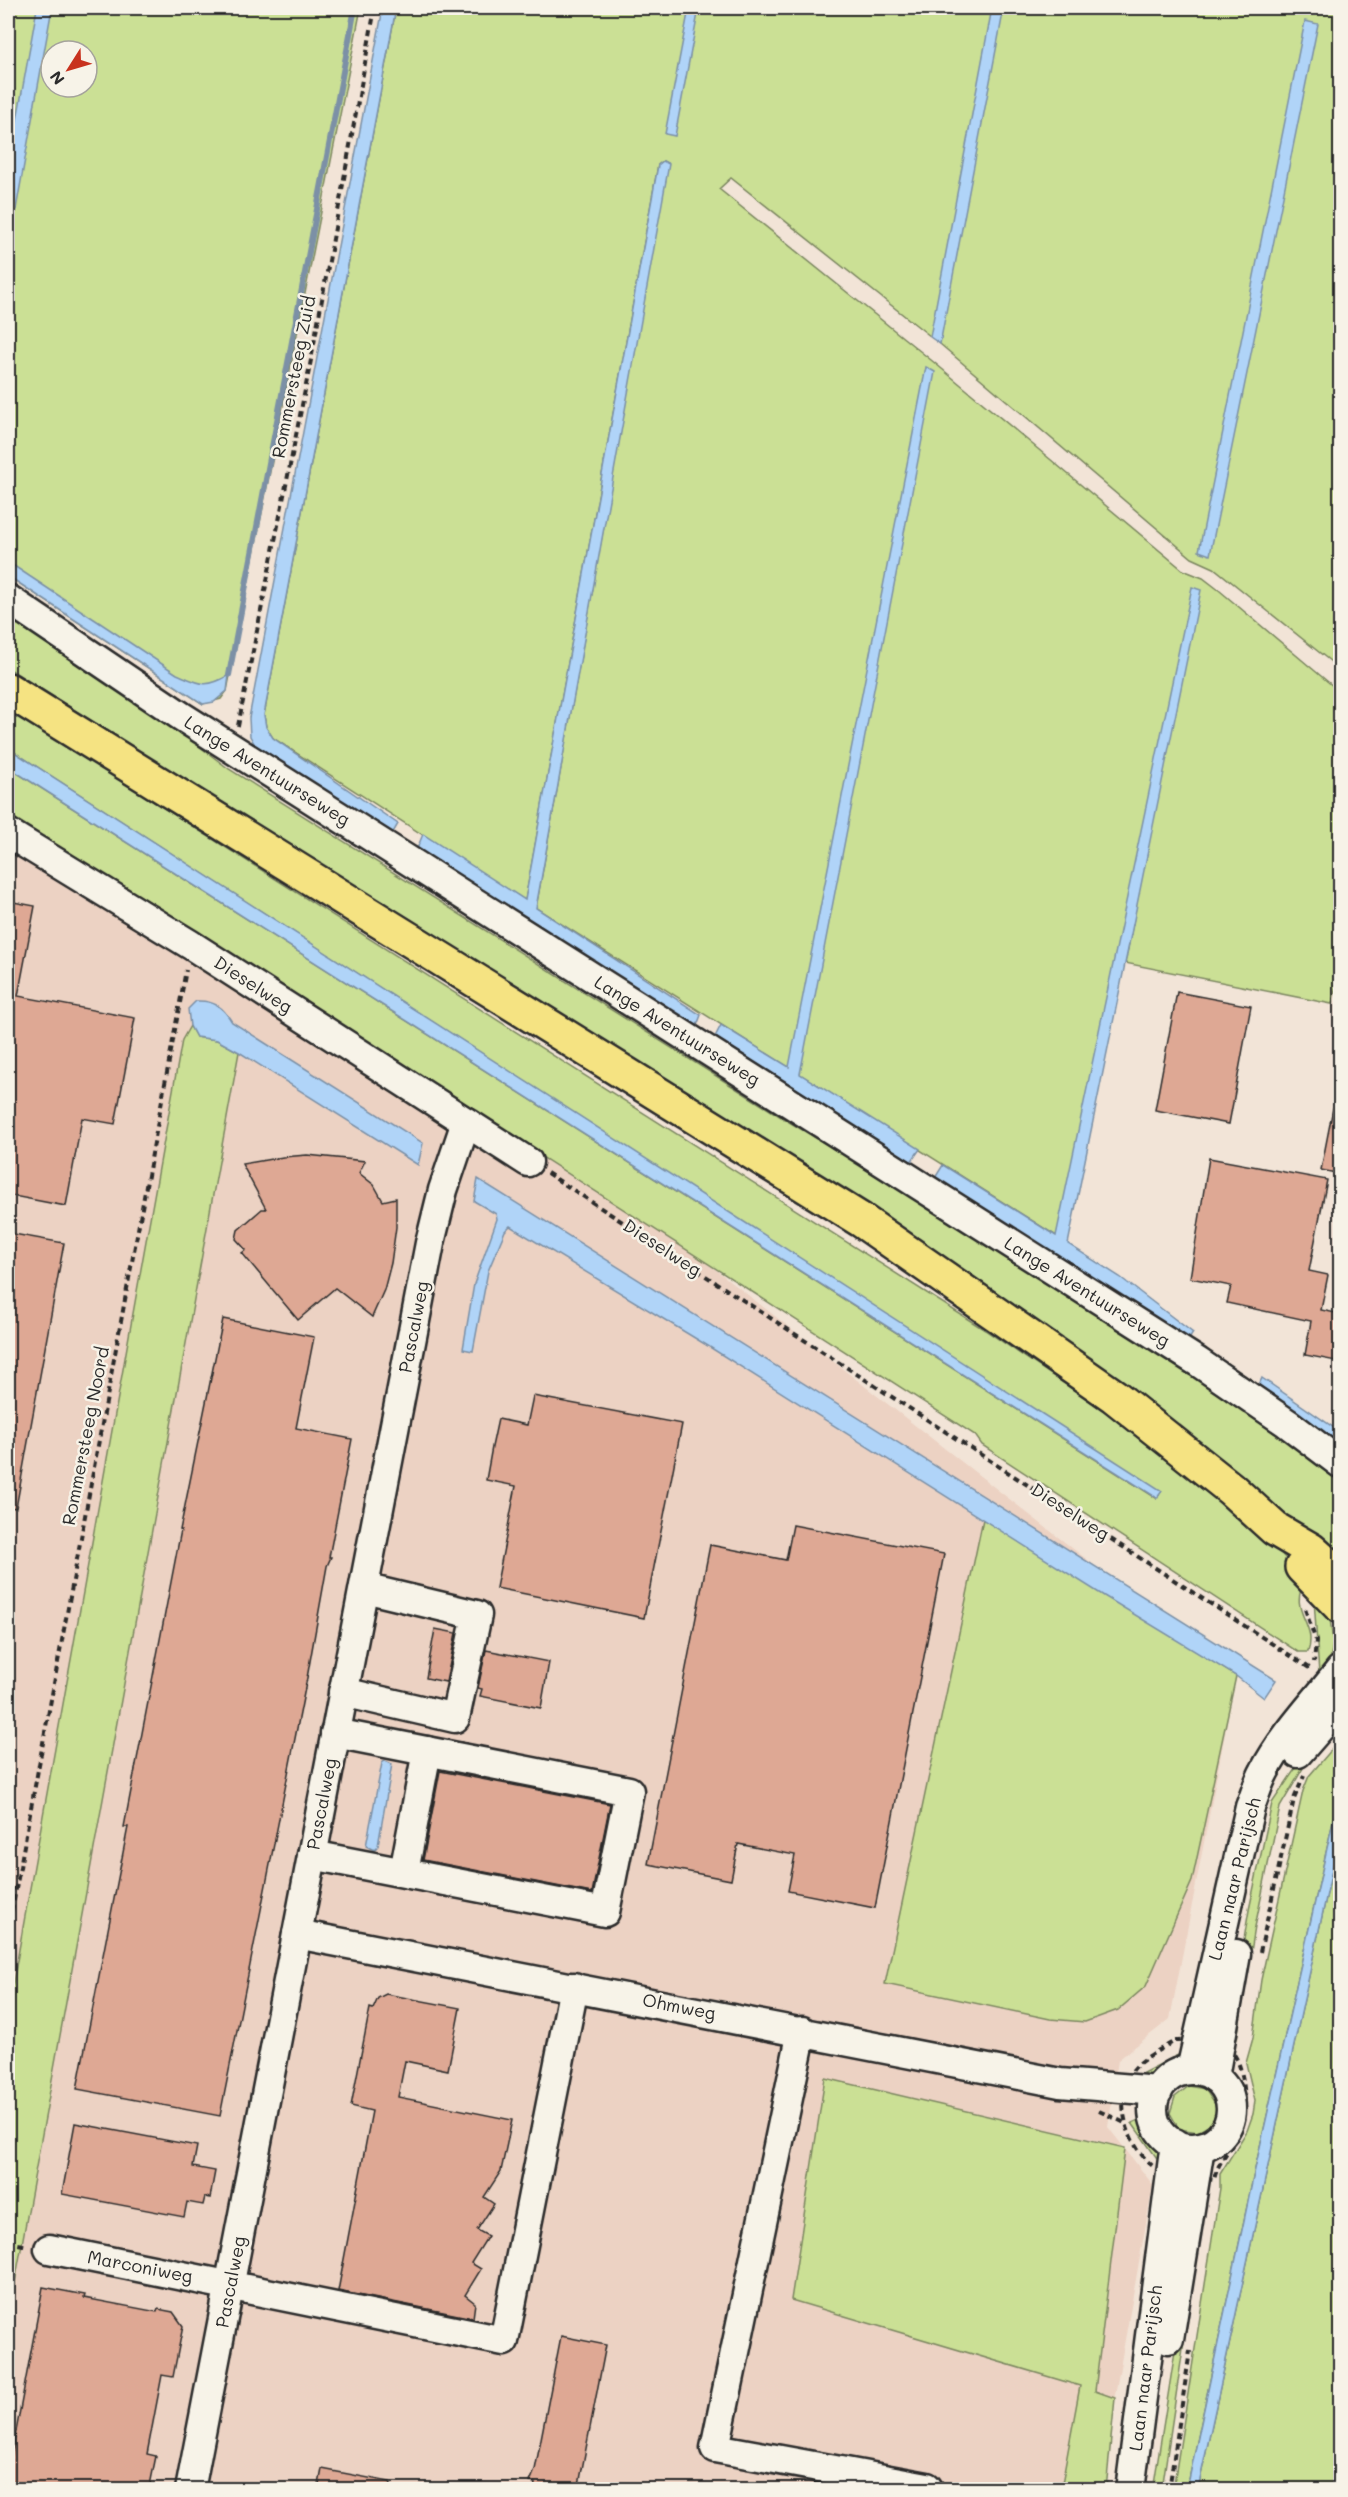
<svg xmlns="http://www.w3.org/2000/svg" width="1348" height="2497" font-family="Mali,sans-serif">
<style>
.built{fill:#ecd2c3}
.green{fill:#cbe095;stroke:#7b8660;stroke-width:1.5;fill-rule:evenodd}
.water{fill:#b0d4f8;stroke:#7b90a6;stroke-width:1.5}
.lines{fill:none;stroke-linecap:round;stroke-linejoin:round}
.stream{stroke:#7b90a6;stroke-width:6}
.building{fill:#dea894;stroke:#2b2b2b;stroke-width:1.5}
.minor-casing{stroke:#2b2b2b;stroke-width:33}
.major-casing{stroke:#2b2b2b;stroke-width:38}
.path{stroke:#2b2b2b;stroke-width:4;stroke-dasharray:6 4.5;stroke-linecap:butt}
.minor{stroke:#f7f3e8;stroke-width:28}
.major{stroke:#f5e382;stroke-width:33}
.labels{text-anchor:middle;stroke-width:5;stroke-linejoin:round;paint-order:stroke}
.street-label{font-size:18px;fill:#2b2b2b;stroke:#f7f3e8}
</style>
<rect width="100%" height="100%" fill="#f2e4d7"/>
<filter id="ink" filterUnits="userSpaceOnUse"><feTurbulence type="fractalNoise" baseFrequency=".0167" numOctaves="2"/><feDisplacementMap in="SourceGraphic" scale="12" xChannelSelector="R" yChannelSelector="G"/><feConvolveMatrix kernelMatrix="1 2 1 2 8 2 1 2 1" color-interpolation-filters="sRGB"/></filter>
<g filter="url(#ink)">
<!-- built -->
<polygon class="built" points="8,801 661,1227 1236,1676 1170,2019 1118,2060 1108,2127 1153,2185 1098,2489 8,2489"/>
<!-- green -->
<g class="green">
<path d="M 8,8 L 361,8 L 227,691 L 221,699 L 203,704 L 8,576 ZM 51,51 L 87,51 L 87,87 L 51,87 Z"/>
<polygon points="396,8 1330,8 1340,15 1340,669 1214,568 1192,558 940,344 731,178 719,189 936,364 1183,570 1203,578 1220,591 1340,692 1340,969 1332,1004 1125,963 1169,739 1066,1242 536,908 668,164 663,161 658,165 525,901 273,738 266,727 264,715"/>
<polygon points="8,616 183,734 229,769 786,1120 1195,1367 1340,1470 1340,1544 1332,1550 1239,1478 699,1105 8,668"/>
<path d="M 8,709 L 985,1330 L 1184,1465 L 1268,1539 L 1305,1580 C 1287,1613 1318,1622 1308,1652 L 1298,1652 L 982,1445 L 975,1435 L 8,814 L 8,767 L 1156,1498 L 1161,1492 L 8,748 Z"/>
<polygon points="190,1026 196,1037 217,1040 239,1052 8,2321 8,2011 182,1040"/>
<polygon points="983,1519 1236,1676 1192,1881 1146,1986 1118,2010 1085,2022 1050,2019 885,1984"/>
<polygon points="1314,1599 1329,1610 1333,1643 1328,1673 1319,1674"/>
<polygon points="1340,1740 1340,1800 1336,1808 1253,2178 1191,2470 1187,2489 1173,2490 1220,2188 1220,2174 1247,2131 1253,2114 1255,2101 1246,2063 1253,2038 1261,1980 1303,1791 1309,1776"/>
<polygon points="1308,1750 1312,1753 1280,1807 1255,1927 1237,2039 1227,2038 1249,1910 1272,1803"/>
<polygon points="1340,1833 1340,2489 1198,2489"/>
<polygon points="1182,2053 1182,2062 1150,2081 1143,2073"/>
<polygon points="825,2078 1125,2148 1095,2391 1115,2398 1106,2489 1061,2489 1080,2386 791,2300"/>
<polygon points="1189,2086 1205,2089 1217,2107 1213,2123 1198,2132 1179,2129 1170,2113 1175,2097"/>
<polygon points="1141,2119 1164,2151 1159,2161 1132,2123"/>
<polygon points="1199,2200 1205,2201 1162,2489 1153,2490"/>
</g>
<!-- water -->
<g class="water">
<polygon points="37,8 52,8 8,254 8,170"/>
<polygon points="383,8 396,8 264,715 266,727 273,738 398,824 391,836 255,745 250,736 249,718"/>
<polygon points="689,8 699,8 675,136 665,134"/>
<polygon points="992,8 1004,8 940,344 930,337"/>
<polygon points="1305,21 1318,24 1210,555 1199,551"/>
<polygon points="663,161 669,164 536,908 701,1015 696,1028 417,849 423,834 525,900 658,165"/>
<polygon points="926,367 935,372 800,1074 920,1149 911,1162 715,1037 721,1025 789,1067"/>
<path d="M 8,562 L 177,674 C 200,684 206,689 229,675 L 227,691 L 214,702 L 203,704 L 8,576 Z"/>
<polygon points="1192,587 1201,590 1068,1244 1120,1277 1193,1333 1188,1341 935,1178 943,1165 1056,1236"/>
<polygon points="8,748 1162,1491 1157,1498 8,767"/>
<path d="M 196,1001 C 214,1000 223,1007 232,1022 L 423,1143 L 418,1165 L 239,1052 L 217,1040 L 196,1037 L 190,1026 L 188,1009 Z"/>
<polygon points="478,1179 1276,1680 1264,1698 1236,1676 1104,1596 708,1346 510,1226 505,1231 488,1271 473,1351 463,1349 474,1284 497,1219 496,1214 474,1201"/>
<polygon points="1262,1378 1340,1432 1340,1441 1338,1445 1258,1387"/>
<polygon points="385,1761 392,1764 378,1846 374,1850 366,1846 382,1763"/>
<polygon points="1340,1800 1340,1833 1198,2489 1187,2489 1253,2178 1336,1808"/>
</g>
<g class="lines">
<!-- stream -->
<polyline class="stream" points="229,675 355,8"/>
</g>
<!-- building -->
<g class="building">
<polygon points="8,901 35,906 18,996 135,1018 115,1124 82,1118 66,1206 8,1195"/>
<polygon points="1177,992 1251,1006 1229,1124 1155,1110"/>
<polygon points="1333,1108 1341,1109 1341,1174 1321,1170"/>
<polygon points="307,1155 365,1161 359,1173 374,1185 383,1201 396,1198 396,1227 391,1263 384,1290 372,1317 335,1288 298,1320 242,1253 246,1250 236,1239 238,1230 262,1209 266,1209 242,1164 283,1157"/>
<polygon points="1209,1158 1327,1180 1309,1271 1328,1275 1321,1310 1341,1314 1341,1340 1336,1361 1305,1355 1311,1321 1227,1303 1231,1286 1190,1278"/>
<polygon points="8,1233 64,1243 16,1508 8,1507"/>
<polygon points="223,1319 314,1337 296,1428 352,1439 329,1557 331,1557 327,1566 307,1678 220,2116 77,2089 128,1827 124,1827 181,1530 180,1530"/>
<polygon points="533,1396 682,1424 644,1618 496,1588 516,1486 486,1480 492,1447 498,1419 527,1425"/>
<polygon points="793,1525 944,1554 875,1908 788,1891 795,1855 738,1844 731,1880 648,1864 710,1545 786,1560"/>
<polygon points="435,1629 456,1633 446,1682 426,1678"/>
<polygon points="486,1650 549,1662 541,1708 480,1696 482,1689 478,1688"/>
<polygon points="440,1771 610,1804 592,1893 423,1860"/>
<polygon points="386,1994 460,2008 448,2070 405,2061 398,2097 512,2120 501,2171 484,2197 494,2204 477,2230 488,2236 471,2263 481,2269 465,2295 475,2303 473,2318 338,2291 372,2111 351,2106 370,2008 373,2009 378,1998"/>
<polygon points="75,2123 197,2146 193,2167 215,2171 210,2198 205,2197 203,2205 187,2202 184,2217 62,2194"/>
<polygon points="43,2287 85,2295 84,2298 157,2312 158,2309 173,2312 183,2326 173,2377 162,2375 147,2454 156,2456 149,2490 8,2490 8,2474"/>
<polygon points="561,2336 606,2345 578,2490 534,2490 535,2483 530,2482 535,2470"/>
<polygon points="322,2469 390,2482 389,2490 318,2490"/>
</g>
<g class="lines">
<!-- minor casing -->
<g class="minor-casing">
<g id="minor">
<polyline points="8,599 181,716 1198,1362 1287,1423 1340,1463"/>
<polyline points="8,833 191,945 528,1162"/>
<polyline points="343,1692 455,1718 477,1615 364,1588"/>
<polyline points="1298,1753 1340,1705"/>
<polyline points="312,1855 605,1912 629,1791 335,1733"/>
<polyline points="404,1872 427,1751"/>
<polyline points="297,1934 1060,2083 1158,2091"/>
<polyline points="802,2031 715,2448 927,2487 929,2490"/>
<path d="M 1191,2070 L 1250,1807 C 1255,1795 1258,1783 1264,1772 C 1283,1735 1315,1702 1340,1670"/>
<circle cx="1192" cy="2109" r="39"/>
<polyline points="1214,2077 1236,1954"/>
<polyline points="49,2249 504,2341 574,1987"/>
<polyline points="1169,2339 1200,2147"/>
<polyline points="190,2490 430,1243 443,1190 466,1122"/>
<polyline points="1130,2490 1175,2143"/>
</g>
</g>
<!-- major casing -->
<g class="major-casing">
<g id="major">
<polyline points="8,690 861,1220 1114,1396 1231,1489 1275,1529 1311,1550 1340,1576"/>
<polyline points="1302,1567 1340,1606"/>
</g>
</g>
<!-- path -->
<g class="path">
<polyline points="238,726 311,360 375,8"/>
<polyline points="547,1173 1311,1669"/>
<polyline points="1305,1609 1316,1641 1314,1662"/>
<polyline points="8,1932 186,970"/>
<polyline points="1260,1952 1294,1799 1304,1776"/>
<path d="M 1175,2041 C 1191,2040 1215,2040 1229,2049 C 1245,2060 1248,2111 1242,2128 C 1234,2147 1218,2159 1214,2180 C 1199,2178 1177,2179 1164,2173 C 1130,2157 1110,2101 1133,2070 C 1143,2057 1162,2049 1175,2041 Z"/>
<polyline points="1099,2111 1125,2123"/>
<polyline points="8,2242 28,2246"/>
<polyline points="1169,2490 1190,2351"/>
</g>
<!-- minor -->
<use href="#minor" class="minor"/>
<!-- major -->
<use href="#major" class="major"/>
</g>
</g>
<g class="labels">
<!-- street labels -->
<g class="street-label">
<text transform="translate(294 377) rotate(-79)" y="6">Rommersteeg Zuid</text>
<text transform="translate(267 771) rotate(32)" y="6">Lange Aventuurseweg</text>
<text transform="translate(253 985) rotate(33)" y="6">Dieselweg</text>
<text transform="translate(677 1031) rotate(32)" y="6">Lange Aventuurseweg</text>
<text transform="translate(662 1248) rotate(33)" y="6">Dieselweg</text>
<text transform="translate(1087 1292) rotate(32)" y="6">Lange Aventuurseweg</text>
<text transform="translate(414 1327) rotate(-79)" y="6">Pascalweg</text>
<text transform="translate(86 1436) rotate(-79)" y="6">Rommersteeg Noord</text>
<text transform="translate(1070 1512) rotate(33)" y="6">Dieselweg</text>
<text transform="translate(322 1804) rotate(-79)" y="6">Pascalweg</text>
<text transform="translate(1235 1879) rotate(-76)" y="6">Laan naar Parijsch</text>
<text transform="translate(679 2007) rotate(11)" y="6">Ohmweg</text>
<text transform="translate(140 2267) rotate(11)" y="6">Marconiweg</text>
<text transform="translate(231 2282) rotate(-79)" y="6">Pascalweg</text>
<text transform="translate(1146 2368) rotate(-83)" y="6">Laan naar Parijsch</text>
</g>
</g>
<!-- margin -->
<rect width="1348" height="2497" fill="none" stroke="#f7f3e8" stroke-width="30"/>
<rect x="15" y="15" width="1318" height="2467" fill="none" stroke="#2b2b2b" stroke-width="2" filter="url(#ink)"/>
<!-- north arrow -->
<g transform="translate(69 69) rotate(233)"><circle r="28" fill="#f7f3e8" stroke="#a5a39c" stroke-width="1.5"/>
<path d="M0-4.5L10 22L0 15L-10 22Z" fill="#c8321e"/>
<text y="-9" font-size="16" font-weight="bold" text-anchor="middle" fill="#2b2b2b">N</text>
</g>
</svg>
